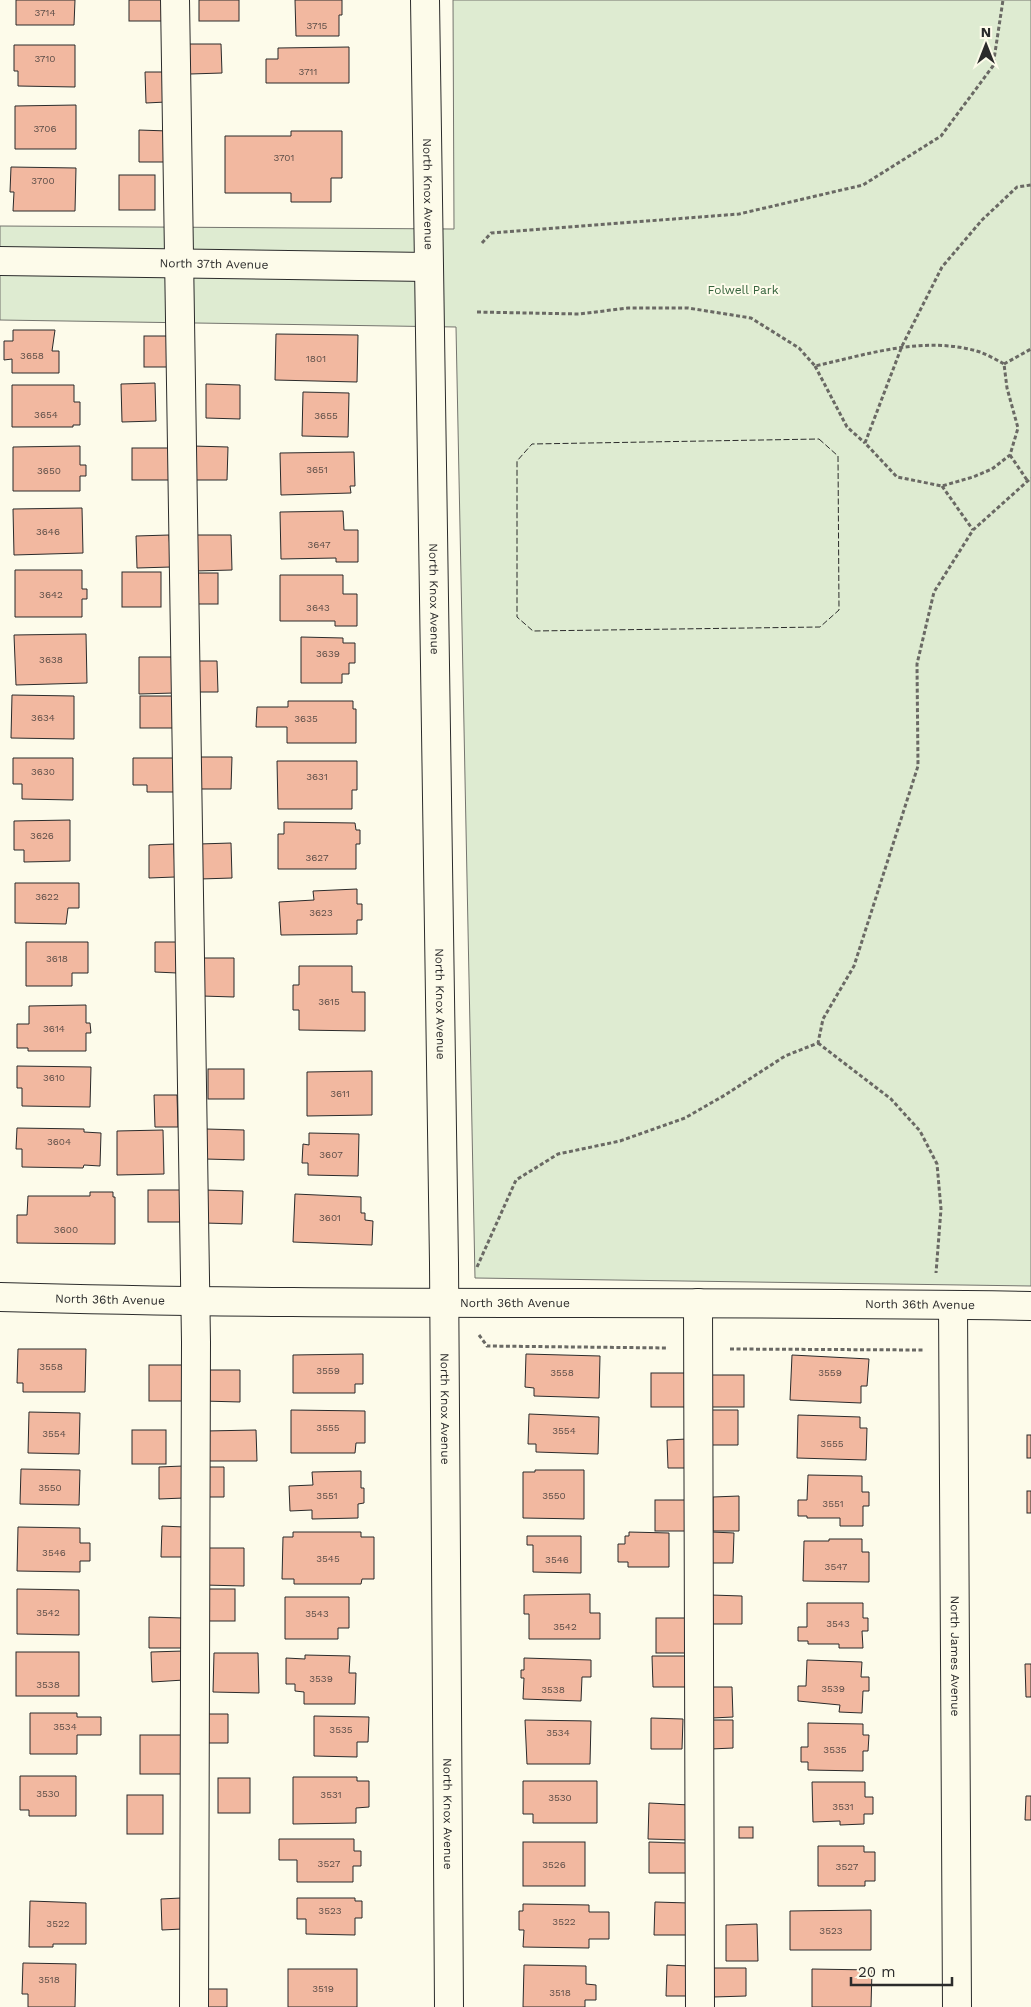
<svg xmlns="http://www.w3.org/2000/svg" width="1031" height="2007" font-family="'Work Sans',sans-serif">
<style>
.green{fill:#deebd1;stroke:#74746e}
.building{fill:#f2b8a0;stroke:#2b2b2b}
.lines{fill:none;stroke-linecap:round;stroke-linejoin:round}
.minor-casing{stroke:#2b2b2b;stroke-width:30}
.path{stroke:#6a6964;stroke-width:3;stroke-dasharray:4 2.5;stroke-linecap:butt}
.minor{stroke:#fdfbea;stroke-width:28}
.fence{stroke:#2b2b2b;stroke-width:1;stroke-dasharray:6 2.5;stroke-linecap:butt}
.labels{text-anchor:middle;stroke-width:4;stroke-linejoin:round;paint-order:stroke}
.number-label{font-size:10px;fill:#5d4e48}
.street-label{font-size:12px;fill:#2b2b2b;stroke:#fdfbea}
.park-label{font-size:12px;fill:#34623c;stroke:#fdfbea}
</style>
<rect width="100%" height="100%" fill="#fdfbea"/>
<!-- green -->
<polygon class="green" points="453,0 1031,0 1031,1286 475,1278 456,327 0,320 0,226 454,229"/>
<!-- building -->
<g class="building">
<polygon points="16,0 75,0 74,25 16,25"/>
<rect x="129" y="0" width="37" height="21"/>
<rect x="199" y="0" width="40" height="21"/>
<polygon points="295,0 342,0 342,15 339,15 339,36 296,36"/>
<polygon points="189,44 221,44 222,73 190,74"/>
<polygon points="14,45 75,45 75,87 18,86 18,71 14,71"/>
<polygon points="349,47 349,83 266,83 266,59 278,59 278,48"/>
<polygon points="145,72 166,72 166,102 146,103"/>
<polygon points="76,105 76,149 15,149 15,106"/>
<polygon points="139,130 168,131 168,162 139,162"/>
<polygon points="291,131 342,131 342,178 331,178 331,202 291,202 291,193 225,193 225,136 291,136"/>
<polygon points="11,167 76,168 75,211 13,211 14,192 10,192"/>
<rect x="119" y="175" width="36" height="35"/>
<polygon points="13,330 55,330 52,351 59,351 59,373 12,373 12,359 4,360 4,341 13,341"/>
<polygon points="276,334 358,335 357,382 275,380"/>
<rect x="144" y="336" width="23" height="31"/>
<polygon points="155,383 156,421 122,422 121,384"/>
<polygon points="206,384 240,385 240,419 206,418"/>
<polygon points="12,385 74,385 74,402 80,402 80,425 73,425 73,427 12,427"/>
<polygon points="303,392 349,393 348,437 302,436"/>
<polygon points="80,446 80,465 86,465 86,476 80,476 80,491 13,491 13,447"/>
<polygon points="193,446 228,447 227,480 193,480"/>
<rect x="132" y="448" width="37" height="32"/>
<polygon points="354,452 355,486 350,486 351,493 281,495 280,453"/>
<polygon points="82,508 83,553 14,555 13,509"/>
<polygon points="343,511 344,530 358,530 358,562 336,562 336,558 281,559 280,512"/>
<polygon points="169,535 171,567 137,568 136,536"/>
<polygon points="194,535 231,535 232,570 195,571"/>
<polygon points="15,570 82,570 82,589 87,589 87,599 82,599 82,617 15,617"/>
<rect x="122" y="572" width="39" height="35"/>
<rect x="197" y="573" width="21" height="31"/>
<polygon points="280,575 343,575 343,594 357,594 357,626 335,626 335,621 280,621"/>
<polygon points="86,634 87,683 16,685 14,635"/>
<polygon points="301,637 343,638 343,643 355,643 355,663 349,663 349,674 342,674 342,683 301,683"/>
<polygon points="139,657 173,657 174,693 139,694"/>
<polygon points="197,661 217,661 218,692 198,692"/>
<polygon points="12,695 74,696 74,739 11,738"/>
<rect x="140" y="696" width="34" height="32"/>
<polygon points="288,701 353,701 353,709 356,709 356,743 287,743 287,727 256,727 257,707 288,707"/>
<polygon points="197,757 232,757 231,789 197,789"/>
<polygon points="13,758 73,758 73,800 22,799 22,784 13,784"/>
<polygon points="133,758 174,758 174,792 147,792 147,785 133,785"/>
<polygon points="277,761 357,761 357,790 352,790 352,809 278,809"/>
<polygon points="70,820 70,861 24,862 24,850 14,850 14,821"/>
<polygon points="284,822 355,823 356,830 360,830 360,844 356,844 356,869 278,869 278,834 284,834"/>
<polygon points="231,843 232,878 200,879 199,844"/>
<polygon points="174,844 175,877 149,878 149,845"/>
<polygon points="15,883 79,883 79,908 68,908 66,924 15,923"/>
<polygon points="357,889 357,904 362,904 362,920 357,920 357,934 281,935 279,902 314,900 313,891"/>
<polygon points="26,942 88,942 88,973 72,973 72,986 26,986"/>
<polygon points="155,942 177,942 177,973 155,972"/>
<polygon points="202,958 234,958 234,997 202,996"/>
<polygon points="299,966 352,966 352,992 365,992 365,1031 299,1030 299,1010 293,1010 293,985 299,985"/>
<polygon points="86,1005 86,1023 90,1023 91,1033 86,1033 86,1051 28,1051 28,1048 17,1048 17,1024 29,1024 29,1006"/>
<polygon points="17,1066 91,1067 90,1107 22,1106 22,1088 17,1088"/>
<rect x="208" y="1069" width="36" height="30"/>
<polygon points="372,1071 372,1115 307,1116 307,1072"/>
<polygon points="154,1095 177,1095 178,1127 155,1127"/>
<polygon points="17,1128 84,1129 84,1132 101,1133 100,1166 84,1165 83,1168 22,1167 22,1149 16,1149"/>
<polygon points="206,1129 244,1130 244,1160 205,1159"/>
<polygon points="163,1130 164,1174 117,1175 117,1131"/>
<polygon points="309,1133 359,1134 358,1176 308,1175 308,1163 302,1163 303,1144 309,1145"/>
<rect x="148" y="1190" width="32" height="32"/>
<polygon points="204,1190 243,1191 242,1224 204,1223"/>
<polygon points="90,1192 113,1192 113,1197 115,1197 115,1244 17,1243 17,1215 27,1215 28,1196 90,1196"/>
<polygon points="295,1194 361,1197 361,1213 365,1213 365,1220 373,1221 372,1245 293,1242"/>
<polygon points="18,1349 86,1349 85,1392 23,1392 23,1383 17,1383"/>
<polygon points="363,1354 363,1384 355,1384 355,1393 293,1393 293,1355"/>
<polygon points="526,1354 600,1356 599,1398 534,1396 534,1388 525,1387"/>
<polygon points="792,1355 869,1359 867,1386 861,1386 861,1403 790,1400"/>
<rect x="149" y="1365" width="34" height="36"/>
<polygon points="203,1370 240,1370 240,1402 203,1401"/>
<rect x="651" y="1373" width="38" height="34"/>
<rect x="711" y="1375" width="33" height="32"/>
<polygon points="291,1410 365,1411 365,1443 356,1443 355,1453 291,1453"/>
<polygon points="711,1410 738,1410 738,1445 712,1445"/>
<polygon points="29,1412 80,1413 79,1454 28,1453"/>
<polygon points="529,1414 599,1417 598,1454 536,1452 536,1444 528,1444"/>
<polygon points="798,1415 860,1417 860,1428 867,1428 866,1460 797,1458"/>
<rect x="132" y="1430" width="34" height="34"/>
<polygon points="256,1430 257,1461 206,1461 206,1431"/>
<rect x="1027" y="1435" width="4" height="23"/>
<polygon points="687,1439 687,1468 668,1468 667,1440"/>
<polygon points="183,1466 184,1498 159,1499 159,1467"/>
<polygon points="203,1467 224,1467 224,1497 202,1497"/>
<polygon points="21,1469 80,1470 79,1505 20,1504"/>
<polygon points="535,1470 584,1470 584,1519 523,1518 523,1472 535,1472"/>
<polygon points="361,1471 361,1488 364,1488 364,1503 358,1504 358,1518 312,1519 312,1510 290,1511 289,1486 313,1485 312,1472"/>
<polygon points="808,1475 862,1476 862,1492 869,1492 869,1506 863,1506 863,1526 840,1526 840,1518 807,1518 807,1516 798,1516 798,1500 807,1500"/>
<rect x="1027" y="1491" width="4" height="22"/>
<polygon points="739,1496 739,1531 713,1531 713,1497"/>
<rect x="655" y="1500" width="34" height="31"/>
<polygon points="162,1526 184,1527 183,1557 161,1557"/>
<polygon points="18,1527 80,1528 80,1543 90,1543 90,1561 80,1561 80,1572 17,1571"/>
<polygon points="293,1532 361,1532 361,1537 374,1537 374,1579 362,1579 361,1584 294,1584 294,1579 282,1579 283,1537 293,1537"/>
<polygon points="629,1532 669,1533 669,1567 628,1567 628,1562 618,1562 618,1544 625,1544 625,1536 629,1536"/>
<polygon points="712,1532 734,1533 733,1563 711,1563"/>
<polygon points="527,1536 581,1536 581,1573 533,1572 533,1545 527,1545"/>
<polygon points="829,1539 862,1539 862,1552 869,1552 869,1582 803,1581 804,1541 829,1541"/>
<polygon points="204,1548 244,1548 244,1586 204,1585"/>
<polygon points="17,1589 79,1590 79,1635 17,1634"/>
<rect x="203" y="1589" width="32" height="32"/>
<polygon points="590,1594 590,1613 600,1613 600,1639 529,1639 529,1614 524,1614 524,1595"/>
<polygon points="711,1595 742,1596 742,1624 711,1624"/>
<polygon points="285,1597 349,1597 349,1628 338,1628 338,1639 285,1639"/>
<polygon points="807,1603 863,1603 863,1618 868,1618 868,1631 862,1631 863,1648 839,1648 839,1644 808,1644 808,1641 798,1641 798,1627 807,1627"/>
<polygon points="149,1617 183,1618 182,1648 149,1648"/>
<rect x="656" y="1618" width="33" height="35"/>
<polygon points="183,1651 184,1680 152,1682 151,1652"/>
<rect x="16" y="1652" width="63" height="44"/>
<polygon points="214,1653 258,1653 259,1693 213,1692"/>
<polygon points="305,1655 350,1656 349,1673 356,1673 355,1704 304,1704 304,1692 295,1691 295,1684 286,1684 286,1658 305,1659"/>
<polygon points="652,1656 687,1656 687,1687 653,1687"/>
<polygon points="524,1658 591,1660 591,1677 582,1677 581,1701 523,1699 524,1678 521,1678 521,1670 524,1670"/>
<polygon points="807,1660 862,1662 861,1677 869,1677 869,1691 863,1691 862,1713 839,1712 840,1705 798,1701 798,1686 806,1686"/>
<polygon points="1025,1664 1031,1664 1031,1697 1026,1697"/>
<polygon points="711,1687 732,1687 733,1717 712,1718"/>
<polygon points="30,1713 77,1713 77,1717 101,1717 101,1735 77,1735 77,1754 30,1754"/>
<polygon points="204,1714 228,1714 228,1743 203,1743"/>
<polygon points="314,1716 369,1717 368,1742 357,1742 357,1757 314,1756"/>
<polygon points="651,1718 683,1719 682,1749 651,1749"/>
<polygon points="525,1720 591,1721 590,1764 527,1764"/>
<polygon points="711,1720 733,1720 733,1748 711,1749"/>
<polygon points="808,1723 863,1724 863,1735 869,1735 868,1751 863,1751 863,1771 808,1770 808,1762 801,1762 801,1747 808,1747"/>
<rect x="140" y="1735" width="41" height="39"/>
<polygon points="20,1776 76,1776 76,1816 29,1816 29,1810 20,1810"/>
<polygon points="293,1777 357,1777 357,1781 369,1781 369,1807 356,1808 356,1823 293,1824"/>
<rect x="218" y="1778" width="32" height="35"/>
<polygon points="523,1781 597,1781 597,1823 533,1823 533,1814 523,1814"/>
<polygon points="812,1782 865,1782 865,1797 873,1797 873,1814 864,1814 864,1824 840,1825 840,1821 813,1822"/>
<rect x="127" y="1795" width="36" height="39"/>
<polygon points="1026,1796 1031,1796 1031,1820 1025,1820"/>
<polygon points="649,1803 690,1805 689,1840 648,1839"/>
<rect x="739" y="1827" width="14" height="11"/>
<polygon points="279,1839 354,1839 354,1851 361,1851 361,1866 353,1866 353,1882 297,1882 297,1860 279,1860"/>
<rect x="523" y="1842" width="62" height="44"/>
<polygon points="649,1842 686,1843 686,1873 649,1873"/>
<polygon points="818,1846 864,1846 864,1852 875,1852 875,1881 865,1881 865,1886 818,1886"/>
<polygon points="181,1898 182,1929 162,1930 161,1899"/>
<polygon points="297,1898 355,1898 355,1901 362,1901 362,1918 355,1918 355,1935 306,1934 306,1919 297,1919"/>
<polygon points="30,1901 86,1903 86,1944 53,1944 53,1947 29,1947"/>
<polygon points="655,1902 689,1903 688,1935 654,1935"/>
<polygon points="523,1904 589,1905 589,1912 609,1912 609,1939 589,1939 589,1948 523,1947 524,1930 519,1930 519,1911 523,1911"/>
<polygon points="871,1910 871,1950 790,1950 790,1911"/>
<polygon points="757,1924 758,1961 726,1961 726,1925"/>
<polygon points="23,1963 76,1964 75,2007 28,2007 28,1994 22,1994"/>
<polygon points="524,1965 586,1966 586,1984 596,1985 596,2000 585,2000 585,2007 523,2007"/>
<polygon points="667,1965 689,1966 689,1996 666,1996"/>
<polygon points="713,1968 746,1968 746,1996 713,1997"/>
<rect x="288" y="1969" width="69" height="38"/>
<polygon points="812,1969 872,1970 871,2007 812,2007"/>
<rect x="204" y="1989" width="23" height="18"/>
</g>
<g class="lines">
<!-- minor casing -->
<g class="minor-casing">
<g id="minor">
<polyline points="175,0 196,1342 194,2007"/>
<path id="s1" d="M 425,0 L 444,1263 L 449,2007"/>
<path id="s2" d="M 0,261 L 428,267"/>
<path id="s3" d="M 0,1297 C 344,1307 687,1300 1031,1306"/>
<polyline points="698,1303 700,2007"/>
<path id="s4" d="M 953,1305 L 957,2007"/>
</g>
</g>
<!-- path -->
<g class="path">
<polyline points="482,243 491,233 739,214 863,185 941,136 993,66 1003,0"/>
<path d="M 477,312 L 579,314 L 628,308 L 688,308 L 751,318 L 799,348 L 815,366 C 869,354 925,335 980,352 C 988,355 997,360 1004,364 L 1007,388 L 1018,428 L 1010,455 L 992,469 L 973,477 L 942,486 L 897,477 L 865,443 L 902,346 L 942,267 L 982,220 L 1017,187 L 1031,185"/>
<polyline points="1004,364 1031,349"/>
<polyline points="815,366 847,427 865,443"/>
<polyline points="1010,455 1027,480"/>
<polyline points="942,486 973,530"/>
<polyline points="818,1043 891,1099 920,1131 937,1164 941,1209 936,1273"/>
<polyline points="477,1267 516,1180 558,1154 620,1141 685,1118 725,1095 785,1056 818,1043 823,1019 854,966 918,766 917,664 934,592 973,530 1031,478"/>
<polyline points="479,1335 487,1346 668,1348"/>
<polyline points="730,1349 923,1350"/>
</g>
<!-- minor -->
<use href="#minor" class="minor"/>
<!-- fence -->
<polygon class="fence" points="819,439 838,456 839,610 820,627 533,631 517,617 517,461 532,444"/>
</g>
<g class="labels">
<!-- number labels -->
<g class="number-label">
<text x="45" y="16">3714</text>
<text x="317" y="29">3715</text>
<text x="45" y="62">3710</text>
<text x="308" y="75">3711</text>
<text x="45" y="132">3706</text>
<text x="284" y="161">3701</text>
<text x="43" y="184">3700</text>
<text x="32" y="359">3658</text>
<text x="316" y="362">1801</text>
<text x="46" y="418">3654</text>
<text x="326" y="419">3655</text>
<text x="317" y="473">3651</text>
<text x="49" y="474">3650</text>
<text x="48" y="535">3646</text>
<text x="319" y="548">3647</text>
<text x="51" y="598">3642</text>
<text x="318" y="611">3643</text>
<text x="328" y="657">3639</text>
<text x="51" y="663">3638</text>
<text x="43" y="721">3634</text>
<text x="306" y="722">3635</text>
<text x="43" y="775">3630</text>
<text x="317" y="780">3631</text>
<text x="42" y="839">3626</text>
<text x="317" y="861">3627</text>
<text x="47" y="900">3622</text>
<text x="321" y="916">3623</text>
<text x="57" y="962">3618</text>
<text x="329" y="1005">3615</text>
<text x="54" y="1032">3614</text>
<text x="54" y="1081">3610</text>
<text x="340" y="1097">3611</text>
<text x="59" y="1145">3604</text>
<text x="331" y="1158">3607</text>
<text x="330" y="1221">3601</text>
<text x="66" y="1233">3600</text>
<text x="51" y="1370">3558</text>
<text x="328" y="1374">3559</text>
<text x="562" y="1376">3558</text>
<text x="830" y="1376">3559</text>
<text x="328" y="1431">3555</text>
<text x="564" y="1434">3554</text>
<text x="54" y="1437">3554</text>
<text x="832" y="1447">3555</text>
<text x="50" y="1491">3550</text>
<text x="327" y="1499">3551</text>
<text x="554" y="1499">3550</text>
<text x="833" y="1507">3551</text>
<text x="54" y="1556">3546</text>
<text x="328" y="1562">3545</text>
<text x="557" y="1563">3546</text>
<text x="836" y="1570">3547</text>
<text x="48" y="1616">3542</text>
<text x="317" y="1617">3543</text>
<text x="838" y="1627">3543</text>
<text x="565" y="1630">3542</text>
<text x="321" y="1682">3539</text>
<text x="48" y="1688">3538</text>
<text x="833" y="1692">3539</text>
<text x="553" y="1693">3538</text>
<text x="65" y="1730">3534</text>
<text x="341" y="1733">3535</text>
<text x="558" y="1736">3534</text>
<text x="835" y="1753">3535</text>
<text x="48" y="1797">3530</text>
<text x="331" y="1798">3531</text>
<text x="560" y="1801">3530</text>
<text x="843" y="1810">3531</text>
<text x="329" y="1867">3527</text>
<text x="554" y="1868">3526</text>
<text x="847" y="1870">3527</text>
<text x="330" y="1914">3523</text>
<text x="564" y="1925">3522</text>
<text x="58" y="1927">3522</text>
<text x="831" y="1934">3523</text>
<text x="49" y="1983">3518</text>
<text x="323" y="1992">3519</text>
<text x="560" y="1996">3518</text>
</g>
<!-- street labels -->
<g class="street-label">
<text dy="4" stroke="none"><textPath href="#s1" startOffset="194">North Knox Avenue</textPath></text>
<text dy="4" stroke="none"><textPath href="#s2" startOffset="214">North 37th Avenue</textPath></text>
<text dy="4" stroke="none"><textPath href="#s1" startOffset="599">North Knox Avenue</textPath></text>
<text dy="4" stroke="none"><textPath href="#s1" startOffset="1004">North Knox Avenue</textPath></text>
<text dy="4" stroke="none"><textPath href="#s3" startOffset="110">North 36th Avenue</textPath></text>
<text dy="4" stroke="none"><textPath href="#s3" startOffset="515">North 36th Avenue</textPath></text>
<text dy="4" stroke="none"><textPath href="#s3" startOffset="920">North 36th Avenue</textPath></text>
<text dy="4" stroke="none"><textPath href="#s1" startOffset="1409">North Knox Avenue</textPath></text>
<text dy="4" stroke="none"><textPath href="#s4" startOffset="351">North James Avenue</textPath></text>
<text dy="4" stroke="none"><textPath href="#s1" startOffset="1814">North Knox Avenue</textPath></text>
</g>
<!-- park labels -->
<g class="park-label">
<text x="743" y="294">Folwell Park</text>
</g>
</g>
<!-- north arrow -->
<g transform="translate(986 45)" stroke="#fdfbea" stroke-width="4" paint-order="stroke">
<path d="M0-4L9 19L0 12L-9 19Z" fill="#2b2b2b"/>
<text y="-8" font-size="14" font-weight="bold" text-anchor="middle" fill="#2b2b2b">N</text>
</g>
<!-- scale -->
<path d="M851 1977v8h101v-8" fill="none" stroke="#2b2b2b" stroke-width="2.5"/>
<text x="858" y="1977" font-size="15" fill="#2b2b2b" stroke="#fdfbea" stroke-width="4" paint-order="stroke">20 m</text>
</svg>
